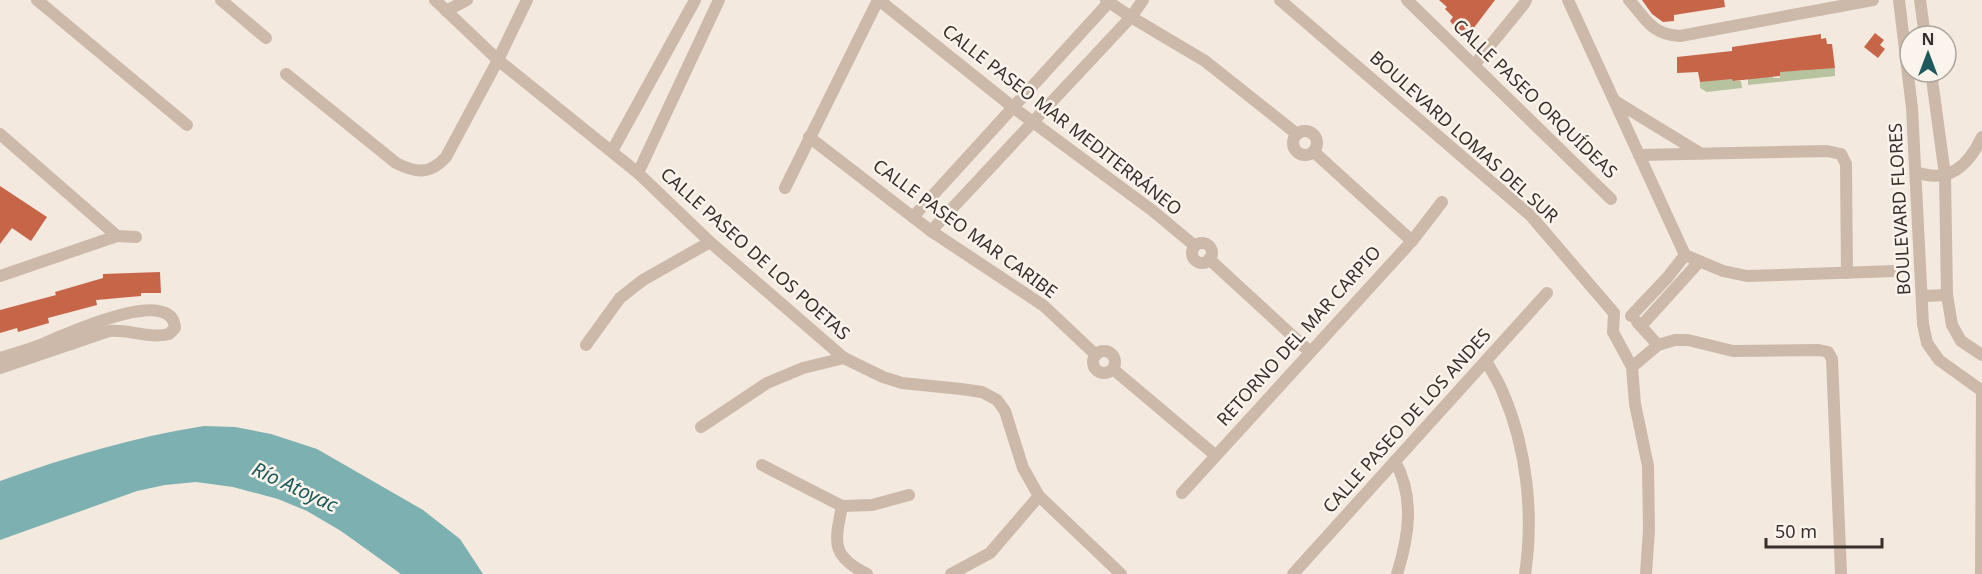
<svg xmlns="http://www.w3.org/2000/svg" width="1982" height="574" font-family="'Noto Sans',sans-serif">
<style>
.green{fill:#b7c39e}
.water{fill:#7db0b1}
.building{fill:#c76549}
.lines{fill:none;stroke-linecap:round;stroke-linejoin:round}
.minor{stroke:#ccb9aa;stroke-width:12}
.labels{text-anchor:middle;stroke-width:5;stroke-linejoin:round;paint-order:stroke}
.street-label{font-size:18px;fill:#3a2f2a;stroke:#fbf4ec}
.water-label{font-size:20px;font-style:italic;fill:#1e595c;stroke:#fbf4ec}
</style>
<rect width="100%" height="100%" fill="#f3e9df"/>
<!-- green -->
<g class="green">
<polygon points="1810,53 1835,68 1835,76 1748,85 1748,78 1772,73 1773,78 1780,78 1779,61 1790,60 1791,71 1808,70"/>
<polygon points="1732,76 1733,81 1741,81 1742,88 1707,92 1700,88 1700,82"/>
</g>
<!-- water -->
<path class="water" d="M 204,426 L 235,427 L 271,434 L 317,449 L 423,510 L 460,539 L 483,574 L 401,574 L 341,531 L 307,511 L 278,499 L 233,487 L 196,482 L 165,485 L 137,491 L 0,540 L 0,481 C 67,457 134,437 204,426 Z"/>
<!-- building -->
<g class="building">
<polygon points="1439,0 1495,0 1473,29 1471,27 1461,31 1454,26 1450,21 1453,17 1445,9 1447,7"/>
<polygon points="1642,0 1724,0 1725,7 1674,15 1674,21 1663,22 1652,14"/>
<polygon points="1875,33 1884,40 1880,45 1885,49 1878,58 1864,47"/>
<polygon points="1821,34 1821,39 1826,38 1827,44 1832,44 1835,68 1780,72 1780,76 1733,81 1732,79 1700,82 1698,72 1677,73 1677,57 1732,51 1732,47"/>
<polygon points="0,186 47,217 31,241 12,228 0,244"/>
<polygon points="160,272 161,293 141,293 141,296 96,300 97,305 48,318 49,323 18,332 17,328 0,333 0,310 56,295 55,292 103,278 103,274"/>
</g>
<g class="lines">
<!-- minor -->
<g class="minor">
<polyline points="37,0 187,125"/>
<polyline points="221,0 266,38"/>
<polyline points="435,0 498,60 638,173 710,242 844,358 883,377 902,383 961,389 982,392 997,400 1005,411 1023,468 1039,496 1121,574"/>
<polyline points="879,0 1014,108 1153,211 1195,246"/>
<polyline points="1106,0 1131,17 1205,61 1297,134"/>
<polyline points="1280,0 1531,216 1614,313"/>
<polyline points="1407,0 1611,199"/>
<polyline points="1568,0 1685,255 1723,271 1747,276 1895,271"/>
<path d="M 1629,0 C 1647,20 1651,34 1680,36 L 1873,0"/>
<polyline points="1899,0 1912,108 1923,324 1927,343 1939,360 1982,391"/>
<polyline points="1920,0 1925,36"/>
<polyline points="446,11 467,0"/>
<polyline points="1475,64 1524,4 1526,0"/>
<polyline points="1931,72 1945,175 1947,295 1952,325 1961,341 1982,355"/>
<path d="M 286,74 L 396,163 C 416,173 430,175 446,157 L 498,60 L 527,0"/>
<polyline points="1615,101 1700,153"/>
<circle cx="1305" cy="143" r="12"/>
<polyline points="0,134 117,236"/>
<polyline points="809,137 931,231 1044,306 1096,355"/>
<polyline points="612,151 695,0"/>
<polyline points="1314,152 1412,241"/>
<polyline points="1639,155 1827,151 1841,154 1846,164 1847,273"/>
<path d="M 1916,172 C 1949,184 1968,166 1982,137"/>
<polyline points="638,173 719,0"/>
<polyline points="785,188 878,0"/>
<polyline points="913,217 1111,0"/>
<polyline points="931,231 1131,17 1143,0"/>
<circle cx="1202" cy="253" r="10"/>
<polyline points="1209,259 1309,351"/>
<polyline points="0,276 117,236 136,237"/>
<polyline points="1923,296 1947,295"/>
<polyline points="1614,313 1613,332 1632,367 1635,404 1648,466 1649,530 1646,574"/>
<polyline points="1631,316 1667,278 1685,255"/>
<polyline points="1637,322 1658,345"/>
<polyline points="1641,326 1699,262"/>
<polyline points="586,345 620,298 643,280 710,242"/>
<circle cx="1104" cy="362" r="11"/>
<path d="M 0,358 C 13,354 27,350 40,345 C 60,337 173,283 175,328 L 169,334 C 149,339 129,329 109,331 L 0,368"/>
<path d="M 1486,361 C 1492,371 1499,382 1503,393 C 1527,448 1534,515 1525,574"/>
<polyline points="1632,367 1658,345 1675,340 1688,340 1733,351 1819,350 1828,352 1832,359 1841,574"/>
<polyline points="1113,369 1215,455"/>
<polyline points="701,427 767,383 803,368 844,358"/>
<path d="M 1395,461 C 1415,498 1409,536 1397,574"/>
<polyline points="762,465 842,506 872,505 909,495"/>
<polyline points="1182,493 1412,241 1442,202"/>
<path d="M 842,506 C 835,542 830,556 867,574"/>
<polyline points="951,574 990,553 1039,496"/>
<polyline points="1293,574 1547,293"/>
<polyline points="1981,574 1982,389"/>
</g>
</g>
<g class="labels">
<!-- street labels -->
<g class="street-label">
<text transform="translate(1535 99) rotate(44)" y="6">CALLE PASEO ORQUÍDEAS</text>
<text transform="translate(1062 120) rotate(38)" y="6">CALLE PASEO MAR MEDITERRÁNEO</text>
<text transform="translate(1464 137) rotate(42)" y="6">BOULEVARD LOMAS DEL SUR</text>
<text transform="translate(1900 209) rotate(-93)" y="6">BOULEVARD FLORES</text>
<text transform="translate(965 229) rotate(36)" y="6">CALLE PASEO MAR CARIBE</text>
<text transform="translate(755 254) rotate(42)" y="6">CALLE PASEO DE LOS POETAS</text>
<text transform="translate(1299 336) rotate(-48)" y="6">RETORNO DEL MAR CARPIO</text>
<text transform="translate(1407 421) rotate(-48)" y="6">CALLE PASEO DE LOS ANDES</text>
</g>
<!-- water labels -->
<g class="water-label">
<text transform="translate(295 487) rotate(25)" y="7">Río Atoyac</text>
</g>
</g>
<!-- north arrow -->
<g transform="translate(1928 54)"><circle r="28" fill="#fbf4ec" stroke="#aea59e" stroke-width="1.5"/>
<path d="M0-4.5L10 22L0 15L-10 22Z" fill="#1e595c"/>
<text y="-9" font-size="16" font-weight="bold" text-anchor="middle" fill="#3a2f2a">N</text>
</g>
<!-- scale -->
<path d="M1766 538v9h116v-9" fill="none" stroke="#3a2f2a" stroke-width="3"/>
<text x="1775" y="538" font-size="18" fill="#3a2f2a" stroke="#fbf4ec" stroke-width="4.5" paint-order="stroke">50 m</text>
</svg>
